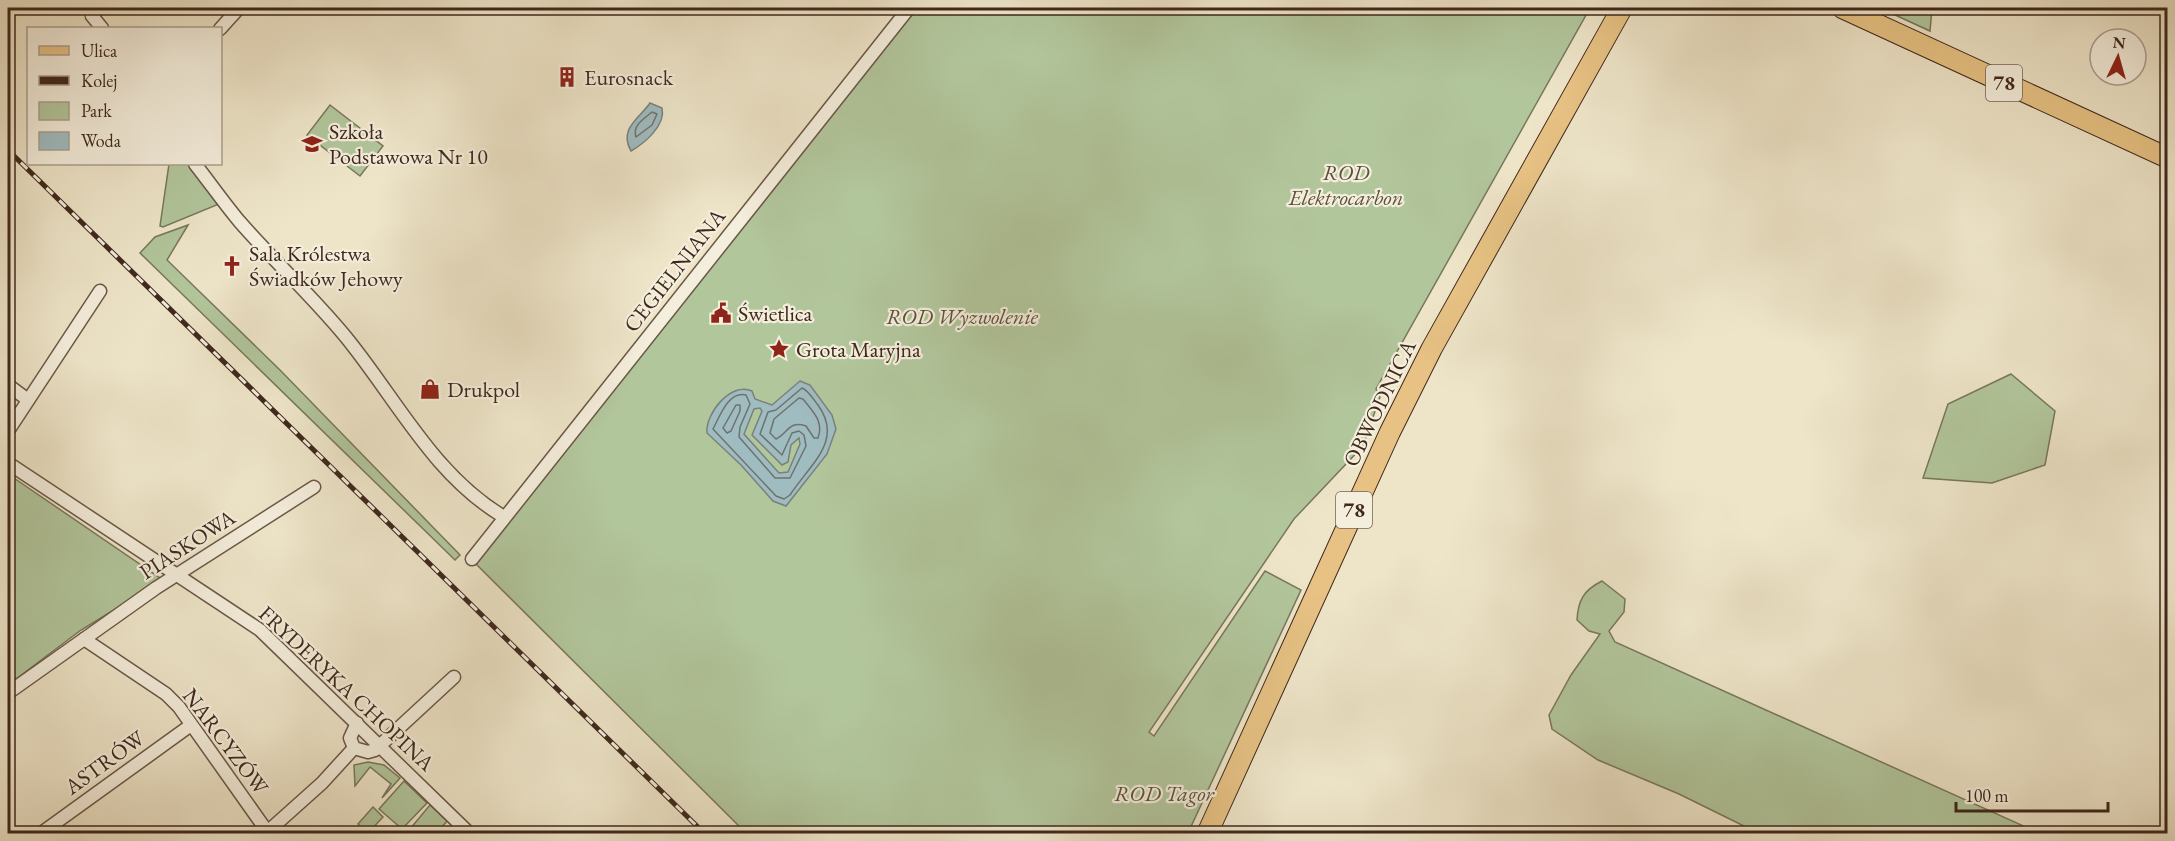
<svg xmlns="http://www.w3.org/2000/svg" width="2175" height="841" font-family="'EB Garamond',serif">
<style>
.green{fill:#b2c69c;stroke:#78775c;stroke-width:1.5}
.water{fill:#9fbcc1;stroke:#79817f;stroke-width:1.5;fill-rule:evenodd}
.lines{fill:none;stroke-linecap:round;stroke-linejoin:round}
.shore{stroke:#6f726e;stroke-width:1.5}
.minor-casing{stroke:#6b5747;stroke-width:15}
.primary-casing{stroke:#3f281c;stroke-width:22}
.minor{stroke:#f4eedc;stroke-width:12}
.primary{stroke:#e7c284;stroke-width:20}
.rail-casing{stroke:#3f281c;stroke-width:5}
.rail{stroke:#f4eedc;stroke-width:3;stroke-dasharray:9;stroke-linecap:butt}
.labels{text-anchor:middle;stroke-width:4.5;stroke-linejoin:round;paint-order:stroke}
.shield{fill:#f4eedc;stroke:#756356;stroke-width:1.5}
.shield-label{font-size:21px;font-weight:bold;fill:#3f281c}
.poi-label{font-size:22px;fill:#3f281c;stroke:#f4eedc;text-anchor:start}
.park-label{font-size:22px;font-style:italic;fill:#5c503c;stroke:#f4eedc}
.street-label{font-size:22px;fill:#3f281c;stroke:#f4eedc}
</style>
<rect width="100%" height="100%" fill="#eee5c9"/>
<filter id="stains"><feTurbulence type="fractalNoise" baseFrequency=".00333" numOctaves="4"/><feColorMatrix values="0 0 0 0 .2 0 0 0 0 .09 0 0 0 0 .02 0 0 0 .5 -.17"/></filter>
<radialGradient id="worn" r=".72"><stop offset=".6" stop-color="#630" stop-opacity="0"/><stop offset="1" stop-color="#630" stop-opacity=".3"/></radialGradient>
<!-- green -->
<g class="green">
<polygon points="917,8 1590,8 1376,389 1380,397 1363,446 1294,519 1149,732 1154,736 1265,571 1301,590 1188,833 746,833 475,563"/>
<polygon points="1880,8 1932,8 1930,31"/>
<polygon points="330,105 383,146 360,176 307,135"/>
<polygon points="169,164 188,164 219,204 163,227 160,226"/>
<polygon points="188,225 167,260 280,370 460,555 455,560 140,253 155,237"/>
<polygon points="2011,374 2055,411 2045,465 1992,483 1923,478 1948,404"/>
<polygon points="8,474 163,580 81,630 8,685"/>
<path d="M 1602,581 L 1625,599 L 1624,612 L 1609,631 L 1615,642 L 2039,833 L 1758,833 L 1679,794 L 1598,760 L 1552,729 L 1549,715 L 1571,675 L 1600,634 L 1589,631 L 1577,620 C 1578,600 1584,590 1602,581 Z"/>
<polygon points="368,762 384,765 400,778 382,798 391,784 370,767 355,786 354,765"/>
<polygon points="404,781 427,803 402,829 379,809"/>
<polygon points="430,805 447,821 437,833 415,833 410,829"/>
<polygon points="373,807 383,817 368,833 358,824"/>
</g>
<!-- water -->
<g class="water">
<path d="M 650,103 L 662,108 C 666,125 645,143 631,151 C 618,129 640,118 650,103 Z"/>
<path d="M 800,381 L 810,385 L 832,415 L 836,429 L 827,454 L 786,506 L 773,501 L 741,465 L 707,433 C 705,414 731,381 752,391 L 755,399 L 772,405 ZM 760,408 L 762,411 L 752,435 L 782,465 L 788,462 L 791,445 L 799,438 L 800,444 L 788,472 L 779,473 L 744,434 L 754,409 Z"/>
</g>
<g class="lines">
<!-- shore -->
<g class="shore">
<path d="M 652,112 L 657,114 L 652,125 L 636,137 C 632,125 644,119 652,112 Z"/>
<path d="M 802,388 C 809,391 813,399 818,405 C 844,441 810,464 790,495 L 784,499 L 776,496 L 713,429 C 720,416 728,391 746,395 L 750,404 L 740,427 L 739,437 L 775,478 L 790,478 L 806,446 L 804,435 L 799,431 L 792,433 L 782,455 L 760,434 L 768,412 L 776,410 Z"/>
<path d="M 799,398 L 803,399 C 813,412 824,421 818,438 L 814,438 L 806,426 C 789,420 787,434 776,439 L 770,433 L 774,419 Z"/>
<polygon points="740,405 740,411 731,431 727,433 723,428 736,405"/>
</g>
<!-- minor casing -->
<g class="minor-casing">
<g id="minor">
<polyline points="99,8 92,16 102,28"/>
<polyline points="220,29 239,8"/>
<path d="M 195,164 C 210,183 224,203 239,221 C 273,260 312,296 345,336 C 396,398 433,475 504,517"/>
<polyline points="8,385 28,400"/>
<polyline points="8,431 100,291"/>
<polyline points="8,463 260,630 470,834"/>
<polyline points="472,559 909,8"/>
<polyline points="84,639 166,694 179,707 269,834"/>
<polyline points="8,693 156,588 314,487"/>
<polyline points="357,723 350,738 354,748 368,752 375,750 454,677"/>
<polyline points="40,834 191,725"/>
<polyline points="265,834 322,783 354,748"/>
</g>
</g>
<!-- primary casing -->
<g class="primary-casing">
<g id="primary">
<polyline points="1842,8 2168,158"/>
<polyline points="1207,834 1390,432 1432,348 1622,8"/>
</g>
</g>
<!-- minor -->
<use href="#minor" class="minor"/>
<!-- primary -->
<use href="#primary" class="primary"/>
<!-- rail casing -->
<g class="rail-casing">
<polyline id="rail" points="8,150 705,834"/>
</g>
<!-- rail -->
<use href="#rail" class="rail"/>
</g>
<!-- icons -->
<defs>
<g id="building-bare" transform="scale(1.62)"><path d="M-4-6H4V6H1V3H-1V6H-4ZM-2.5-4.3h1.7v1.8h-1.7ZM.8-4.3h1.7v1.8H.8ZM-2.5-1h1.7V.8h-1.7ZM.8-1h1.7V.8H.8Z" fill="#8f2418" stroke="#f4eedc" stroke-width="2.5" paint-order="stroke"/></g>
<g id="school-bare" transform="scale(1.62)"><path d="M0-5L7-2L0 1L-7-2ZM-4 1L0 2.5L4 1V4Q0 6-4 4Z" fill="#8f2418" stroke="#f4eedc" stroke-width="2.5" paint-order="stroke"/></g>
<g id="church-bare" transform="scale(1.62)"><path d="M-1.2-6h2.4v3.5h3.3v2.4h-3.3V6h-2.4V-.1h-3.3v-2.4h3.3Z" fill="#8f2418" stroke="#f4eedc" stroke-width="2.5" paint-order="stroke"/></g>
<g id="civic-bare" transform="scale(1.62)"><path d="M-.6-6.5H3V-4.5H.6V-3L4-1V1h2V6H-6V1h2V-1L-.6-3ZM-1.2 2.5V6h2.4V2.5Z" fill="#8f2418" stroke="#f4eedc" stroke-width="2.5" paint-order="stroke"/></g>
<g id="sight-bare" transform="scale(1.62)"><path d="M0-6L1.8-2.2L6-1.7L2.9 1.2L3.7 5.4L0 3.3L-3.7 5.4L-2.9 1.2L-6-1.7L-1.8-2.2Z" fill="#8f2418" stroke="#f4eedc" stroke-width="2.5" paint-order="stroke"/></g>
<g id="shop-bare" transform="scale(1.62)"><path d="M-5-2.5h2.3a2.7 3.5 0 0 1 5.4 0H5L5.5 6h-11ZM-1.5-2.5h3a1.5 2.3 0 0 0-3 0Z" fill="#8f2418" stroke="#f4eedc" stroke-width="2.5" paint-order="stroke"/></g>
</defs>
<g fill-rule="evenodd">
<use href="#building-bare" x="567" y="77"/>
<use href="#school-bare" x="312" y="144"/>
<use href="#church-bare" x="232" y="266"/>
<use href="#civic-bare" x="721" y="313"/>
<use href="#sight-bare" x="779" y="349"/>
<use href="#shop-bare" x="430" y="389"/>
</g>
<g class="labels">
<!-- shield labels -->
<g class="shield">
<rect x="1986" y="65" width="36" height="36" rx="4.5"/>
<rect x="1336" y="492" width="36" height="36" rx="4.5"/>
</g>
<g class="shield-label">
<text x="2004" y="90">78</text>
<text x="1354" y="517">78</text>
</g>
<!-- poi labels -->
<g class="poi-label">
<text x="584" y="85">Eurosnack</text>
<text x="329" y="139">Szkoła<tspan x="329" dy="25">Podstawowa Nr 10</tspan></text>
<text x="249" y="261">Sala Królestwa<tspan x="249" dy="25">Świadków Jehowy</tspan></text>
<text x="738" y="321">Świetlica</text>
<text x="796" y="357">Grota Maryjna</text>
<text x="447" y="397">Drukpol</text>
</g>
<!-- park labels -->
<g class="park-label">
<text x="1346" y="180">ROD<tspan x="1346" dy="25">Elektrocarbon</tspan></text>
<text x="962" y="324">ROD Wyzwolenie</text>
<text x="1164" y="801">ROD Tagor</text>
</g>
<!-- street labels -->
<g class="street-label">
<text transform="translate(674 270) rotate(-52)" y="8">CEGIELNIANA</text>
<text transform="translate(1379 403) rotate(-64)" y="8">OBWODNICA</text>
<text transform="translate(187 544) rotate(-33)" y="8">PIASKOWA</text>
<text transform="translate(347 688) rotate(43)" y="8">FRYDERYKA CHOPINA</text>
<text transform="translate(226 741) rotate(53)" y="8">NARCYZÓW</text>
<text transform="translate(104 762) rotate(-36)" y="8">ASTRÓW</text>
</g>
</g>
<!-- margin -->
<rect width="2175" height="841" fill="none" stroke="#eee5c9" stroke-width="30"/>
<rect x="9" y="9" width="2157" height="823" fill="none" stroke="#3f281c" stroke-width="3"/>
<rect x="15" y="15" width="2145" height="811" fill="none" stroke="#3f281c" stroke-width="1.5"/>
<!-- legend -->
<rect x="27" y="27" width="195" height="138" fill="#f4eedc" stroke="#ac9f8f" stroke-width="1.5"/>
<rect x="39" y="46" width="30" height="9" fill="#e7c284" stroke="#ac9f8f" stroke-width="1.5"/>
<text x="81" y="57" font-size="18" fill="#3f281c">Ulica</text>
<rect x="39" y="76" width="30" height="9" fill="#3f281c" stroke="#ac9f8f" stroke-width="1.5"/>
<text x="81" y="87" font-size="18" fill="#3f281c">Kolej</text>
<rect x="39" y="102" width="30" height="18" fill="#b2c69c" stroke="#ac9f8f" stroke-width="1.5"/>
<text x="81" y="117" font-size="18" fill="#3f281c">Park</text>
<rect x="39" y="132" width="30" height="18" fill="#9fbcc1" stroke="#ac9f8f" stroke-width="1.5"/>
<text x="81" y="147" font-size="18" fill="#3f281c">Woda</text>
<!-- north arrow -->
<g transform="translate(2118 57) rotate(5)"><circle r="28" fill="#f4eedc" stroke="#ac9f8f" stroke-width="1.5"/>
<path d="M0-4.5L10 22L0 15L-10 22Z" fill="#8f2418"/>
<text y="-9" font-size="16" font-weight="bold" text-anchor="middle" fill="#3f281c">N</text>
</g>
<!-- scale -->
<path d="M1956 802v9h152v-9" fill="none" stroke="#3f281c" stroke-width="3"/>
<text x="1965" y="802" font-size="18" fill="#3f281c" stroke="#f4eedc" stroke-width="4.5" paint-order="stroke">100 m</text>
<rect width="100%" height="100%" filter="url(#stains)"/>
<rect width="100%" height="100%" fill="url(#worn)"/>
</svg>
